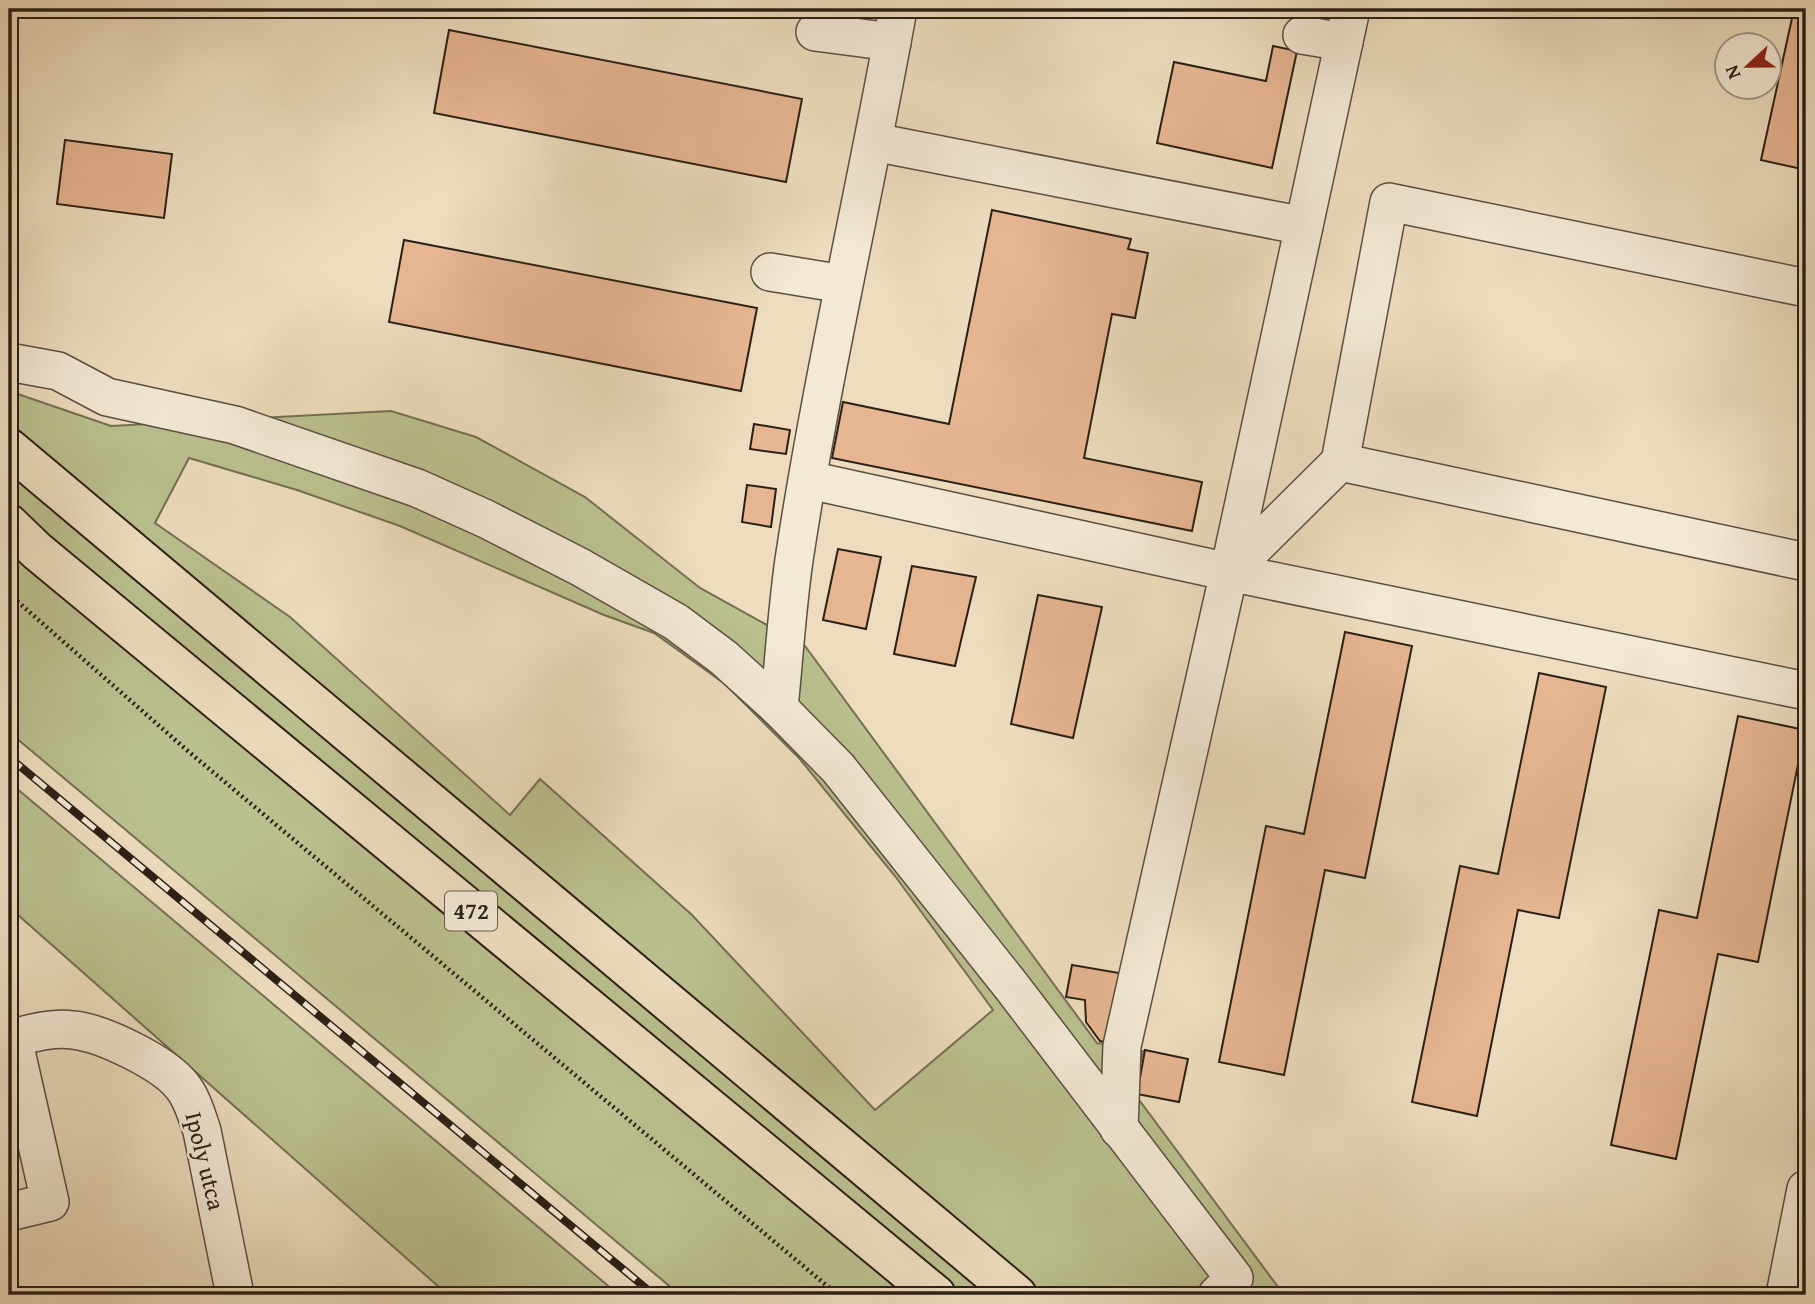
<svg xmlns="http://www.w3.org/2000/svg" width="1815" height="1304" font-family="'Gentium Book Plus',serif">
<style>
.green{fill:#bbc08f;stroke:#737052;stroke-width:2;fill-rule:evenodd}
.building{fill:#e6b592;stroke:#2b2016;stroke-width:2}
.lines{fill:none;stroke-linecap:round;stroke-linejoin:round}
.minor-casing{stroke:#5c4f40;stroke-width:40}
.major-casing{stroke:#2b2016;stroke-width:42}
.path{stroke:#2b2016;stroke-width:4.5;stroke-dasharray:2 3.5;stroke-linecap:butt}
.minor{stroke:#f3e9d5;stroke-width:37}
.major{stroke:#edddbe;stroke-width:38}
.rail-casing{stroke:#2b2016;stroke-width:8}
.rail{stroke:#f3e9d5;stroke-width:5;stroke-dasharray:16;stroke-linecap:butt}
.labels{text-anchor:middle;stroke-width:5;stroke-linejoin:round;paint-order:stroke}
.shield{fill:#f3e9d5;stroke:#675c4f;stroke-width:2}
.shield-label{font-size:23px;font-weight:bold;fill:#2b2016}
.street-label{font-size:24px;fill:#2b2016;stroke:#f3e9d5}
</style>
<rect width="100%" height="100%" fill="#edddbe"/>
<filter id="stains"><feTurbulence type="fractalNoise" baseFrequency=".00286" numOctaves="4"/><feColorMatrix values="0 0 0 0 .2 0 0 0 0 .09 0 0 0 0 .02 0 0 0 .5 -.17"/></filter>
<radialGradient id="worn" r=".72"><stop offset=".6" stop-color="#630" stop-opacity="0"/><stop offset="1" stop-color="#630" stop-opacity=".3"/></radialGradient>
<!-- green -->
<g class="green">
<path d="M 9,391 L 111,426 L 391,411 L 476,437 L 585,497 L 700,588 L 805,646 L 1097,1043 L 1143,1051 L 1134,1093 L 1284,1295 L 680,1295 L 9,732 ZM 189,458 L 297,490 L 400,526 L 604,615 L 654,633 L 725,684 L 799,758 L 895,876 L 993,1010 L 875,1110 L 692,915 L 540,779 L 510,815 L 290,617 L 155,523 Z"/>
<polygon points="9,782 619,1295 448,1295 9,907"/>
</g>
<!-- building -->
<g class="building">
<polygon points="1794,9 1806,9 1806,170 1761,160"/>
<polygon points="449,30 802,99 786,182 434,113"/>
<polygon points="1273,46 1297,51 1272,168 1157,143 1174,62 1266,81"/>
<polygon points="65,140 172,154 164,218 57,204"/>
<polygon points="992,210 1131,239 1128,249 1148,253 1135,318 1112,314 1084,458 1202,482 1192,531 832,458 843,402 949,424"/>
<polygon points="404,240 757,308 741,391 389,322"/>
<polygon points="754,424 790,430 786,454 750,449"/>
<polygon points="747,485 776,489 771,527 742,522"/>
<polygon points="838,549 881,557 866,629 823,620"/>
<polygon points="912,566 976,577 955,666 894,654"/>
<polygon points="1038,595 1102,607 1073,738 1011,724"/>
<polygon points="1345,632 1412,646 1365,878 1325,870 1284,1075 1219,1062 1266,826 1304,834"/>
<polygon points="1539,673 1606,687 1559,918 1518,910 1477,1116 1412,1102 1460,866 1498,874"/>
<polygon points="1738,716 1805,730 1758,962 1718,954 1676,1159 1611,1145 1659,910 1697,918"/>
<polygon points="1072,965 1125,974 1114,1044 1100,1041 1086,1022 1085,1000 1066,997"/>
<polygon points="1145,1050 1188,1059 1179,1102 1137,1094"/>
</g>
<g class="lines">
<!-- minor casing -->
<g class="minor-casing">
<g id="minor">
<polyline points="815,32 892,42"/>
<polyline points="1302,35 1344,42"/>
<polyline points="874,142 1304,226"/>
<polyline points="770,272 843,284"/>
<polyline points="9,362 58,371 107,397 235,425 417,488 486,519 580,567 676,622 724,658 779,708 838,768 1012,987 1234,1278 1217,1295"/>
<polyline points="1340,462 1389,202 1806,288"/>
<polyline points="809,480 1229,572 1806,691"/>
<polyline points="1229,572 1340,462 1806,562"/>
<path d="M 779,708 C 784,659 787,609 794,560 C 822,375 865,193 898,9"/>
<path d="M 9,1039 C 29,1034 52,1027 73,1030 C 103,1033 164,1063 182,1086 C 192,1098 197,1116 202,1131 L 235,1295"/>
<polyline points="1119,1129 1122,1046 1229,572 1351,9"/>
<polyline points="9,1212 50,1202 13,1038"/>
<polyline points="1785,1295 1806,1189"/>
</g>
</g>
<!-- major casing -->
<g class="major-casing">
<g id="major">
<polyline points="9,448 1017,1295"/>
<polyline points="9,524 37,551 936,1295"/>
</g>
</g>
<!-- path -->
<polyline class="path" points="9,594 189,752 838,1295"/>
<!-- minor -->
<use href="#minor" class="minor"/>
<!-- major -->
<use href="#major" class="major"/>
<!-- rail casing -->
<g class="rail-casing">
<polyline id="rail" points="9,757 654,1295"/>
</g>
<!-- rail -->
<use href="#rail" class="rail"/>
</g>
<g class="labels">
<!-- shield labels -->
<rect class="shield" x="445" y="891.5" width="52" height="39" rx="5"/>
<g class="shield-label">
<text x="471" y="919">472</text>
</g>
<!-- street labels -->
<g class="street-label">
<text transform="translate(205 1161) rotate(76)" y="8">Ipoly utca</text>
</g>
</g>
<!-- margin -->
<rect width="1815" height="1304" fill="none" stroke="#edddbe" stroke-width="35"/>
<rect x="10" y="10" width="1794" height="1283" fill="none" stroke="#2b2016" stroke-width="3.5"/>
<rect x="18" y="18" width="1780" height="1269" fill="none" stroke="#2b2016" stroke-width="2"/>
<!-- north arrow -->
<g transform="translate(1748 66) rotate(248)"><circle r="33" fill="#f3e9d5" stroke="#a39989" stroke-width="2"/>
<path d="M0-5L12 26L0 18L-12 26Z" fill="#8f2418"/>
<text y="-10" font-size="19" font-weight="bold" text-anchor="middle" fill="#2b2016">N</text>
</g>
<rect width="100%" height="100%" filter="url(#stains)"/>
<rect width="100%" height="100%" fill="url(#worn)"/>
</svg>
